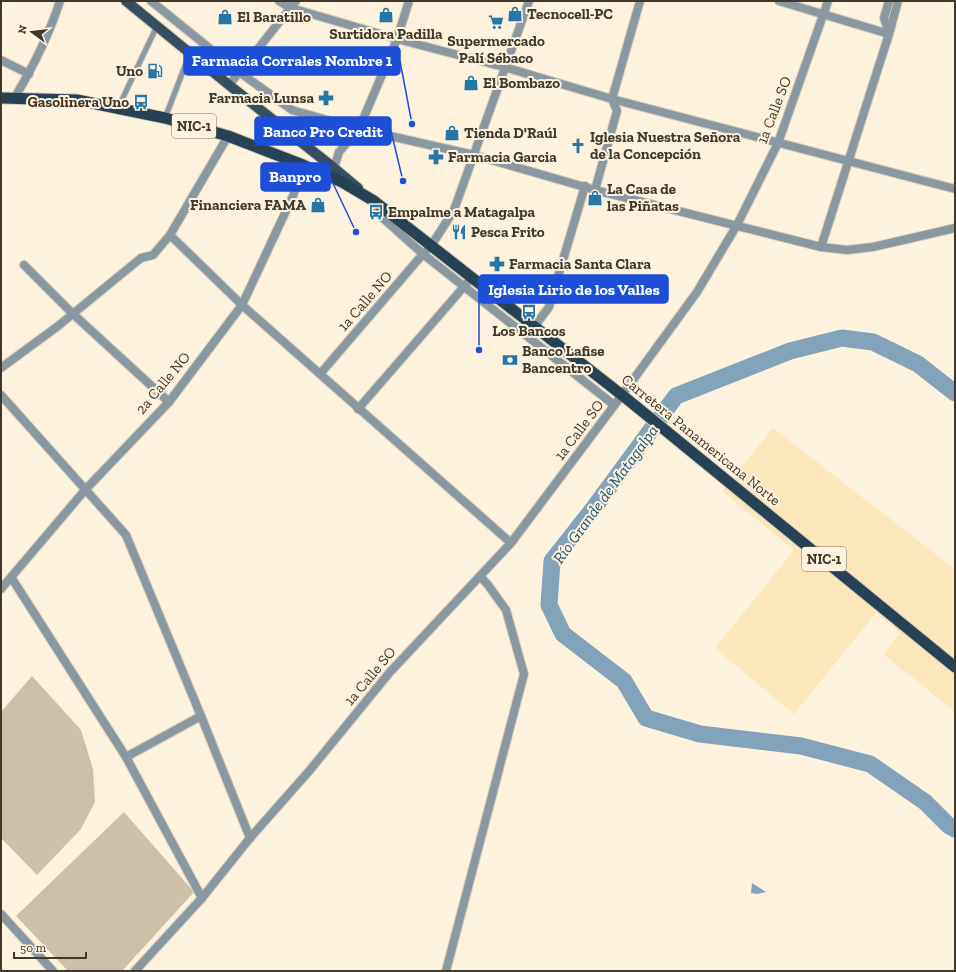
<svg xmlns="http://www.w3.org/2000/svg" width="956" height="972" font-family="'Zilla Slab',serif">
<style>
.built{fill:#fce7bd}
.pitch{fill:#ccc0a8}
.water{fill:#83a3ba}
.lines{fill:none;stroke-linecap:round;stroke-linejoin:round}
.river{stroke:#83a3ba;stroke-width:17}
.service-casing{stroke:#d6cdba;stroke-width:7}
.minor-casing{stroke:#d6cdba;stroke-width:10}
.primary-casing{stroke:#d6cdba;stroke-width:12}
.trunk-casing{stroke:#d6cdba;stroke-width:13}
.service{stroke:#8a98a2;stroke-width:5}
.minor{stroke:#8a98a2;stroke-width:8}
.primary{stroke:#364e5f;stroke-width:10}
.trunk{stroke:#274254;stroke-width:11}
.labels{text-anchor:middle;stroke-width:4;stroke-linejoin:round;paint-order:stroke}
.shield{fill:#fcf2de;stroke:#787061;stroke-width:1}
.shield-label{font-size:14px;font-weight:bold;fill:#3f382b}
.poi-label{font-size:15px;font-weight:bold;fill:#3f382b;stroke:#fcf2de;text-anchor:start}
.street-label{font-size:15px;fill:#3f382b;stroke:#fcf2de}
.water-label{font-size:16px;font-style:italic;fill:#205677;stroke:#fcf2de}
.leader{fill:none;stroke:#1d4ed8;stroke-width:1.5}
.callout-dot{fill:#1d4ed8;stroke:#fcf2de;stroke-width:1.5}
.callout{fill:#1d4ed8;stroke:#1d4ed8;stroke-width:1.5}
.callout-label{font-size:16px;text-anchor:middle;font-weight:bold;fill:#fff}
</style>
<rect width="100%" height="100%" fill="#fcf2de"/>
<!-- built -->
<polygon class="built" points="773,428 955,569 955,712 883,654 900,633 876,613 794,714 715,648 794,550 722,491"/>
<!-- pitch -->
<g class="pitch">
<polygon points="32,676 81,730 93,769 95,802 81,829 37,875 1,838 1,712"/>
<polygon points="124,812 194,892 122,971 68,971 16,916"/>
</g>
<!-- water -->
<polygon class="water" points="752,883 766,892 757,894 751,893"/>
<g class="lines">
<!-- river -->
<polyline class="river" points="955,393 918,364 873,342 842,338 790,351 676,396 593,509 552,561 549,605 563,634 624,681 646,718 700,734 801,746 870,764 925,802 948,825 955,829"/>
<!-- service casing -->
<g class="service-casing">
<g id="service">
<polyline points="118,108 157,26"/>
<polyline points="165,118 190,53"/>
</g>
</g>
<!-- minor casing -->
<g class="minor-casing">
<g id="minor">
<polyline points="151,1 239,72 292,110 359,129 474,155 595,190 821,247 847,250 873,247 955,228"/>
<polyline points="279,1 291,8 397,39 504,67 612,99 955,189"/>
<polyline points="779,1 889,34"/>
<polyline points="889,1 884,18 889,33"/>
<polyline points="1,60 29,74"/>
<polyline points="229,85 296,1"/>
<path d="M 15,97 C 33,67 49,35 60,1"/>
<polyline points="334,168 339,152 359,129 397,39 409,1"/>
<polyline points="595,190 617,111 612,99 640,1"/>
<polyline points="374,201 376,212 423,254 614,405"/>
<polyline points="170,235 242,305 511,543"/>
<polyline points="821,247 889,34 898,1"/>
<polyline points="24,265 72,313 169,402"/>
<polyline points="534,327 549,307 585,186"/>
<polyline points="1,368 58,326 141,258 153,255 170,235 228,136"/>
<polyline points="320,374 423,254 431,246 454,210 529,1"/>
<polyline points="1,395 126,535 201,716 250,838"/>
<polyline points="358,409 468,282"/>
<polyline points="11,577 126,757 202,898"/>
<polyline points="1,589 85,490 169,402 242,305 293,196 303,165"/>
<polyline points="126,757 201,716"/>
<polyline points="1,914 53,971"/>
<polyline points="135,971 202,898 250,838 310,770 390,672 511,543 622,395 697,292 737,225 778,143 828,1"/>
<polyline points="446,971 524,674 506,610 488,585 480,576"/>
</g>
</g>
<!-- primary casing -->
<g class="primary-casing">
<polyline id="primary" points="126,1 229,85 334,168 358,188"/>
</g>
<!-- trunk casing -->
<g class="trunk-casing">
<polyline id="trunk" points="1,98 77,100 165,118 228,136 303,165 342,182 374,201 627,399 955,667"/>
</g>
<!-- service -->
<use href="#service" class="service"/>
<!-- minor -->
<use href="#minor" class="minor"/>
<!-- primary -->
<use href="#primary" class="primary"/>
<!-- trunk -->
<use href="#trunk" class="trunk"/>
</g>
<!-- icons -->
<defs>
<g id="shop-bare" transform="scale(1.2)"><path d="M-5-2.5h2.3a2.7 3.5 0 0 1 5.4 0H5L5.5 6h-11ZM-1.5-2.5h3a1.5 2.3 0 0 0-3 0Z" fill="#2577a8" stroke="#fcf2de" stroke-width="2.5" paint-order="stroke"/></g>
<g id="supermarket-bare" transform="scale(1.2)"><path d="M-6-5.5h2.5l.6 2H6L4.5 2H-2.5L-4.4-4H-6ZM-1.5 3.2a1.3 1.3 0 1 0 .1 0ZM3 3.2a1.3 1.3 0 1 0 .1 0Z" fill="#2577a8" stroke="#fcf2de" stroke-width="2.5" paint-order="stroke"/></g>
<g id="fuel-bare" transform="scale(1.2)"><path d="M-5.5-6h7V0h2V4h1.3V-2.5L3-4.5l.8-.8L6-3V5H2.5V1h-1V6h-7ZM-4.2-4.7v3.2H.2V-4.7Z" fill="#2577a8" stroke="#fcf2de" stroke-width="2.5" paint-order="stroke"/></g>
<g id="pharmacy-bare" transform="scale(1.2)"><path d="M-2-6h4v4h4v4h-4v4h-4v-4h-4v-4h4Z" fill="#2577a8" stroke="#fcf2de" stroke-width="2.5" paint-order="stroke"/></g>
<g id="bus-bare" transform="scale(1.2)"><path d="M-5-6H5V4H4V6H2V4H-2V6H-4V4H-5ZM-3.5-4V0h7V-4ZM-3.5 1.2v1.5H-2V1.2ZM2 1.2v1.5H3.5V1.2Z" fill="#2577a8" stroke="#fcf2de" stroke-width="2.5" paint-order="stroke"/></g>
<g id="church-bare" transform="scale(1.2)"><path d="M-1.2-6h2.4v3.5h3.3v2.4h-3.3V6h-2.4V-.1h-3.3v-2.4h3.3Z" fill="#2577a8" stroke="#fcf2de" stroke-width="2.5" paint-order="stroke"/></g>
<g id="restaurant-bare" transform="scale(1.2)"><path d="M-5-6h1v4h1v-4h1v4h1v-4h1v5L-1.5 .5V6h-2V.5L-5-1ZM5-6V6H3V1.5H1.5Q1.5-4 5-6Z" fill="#2577a8" stroke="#fcf2de" stroke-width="2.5" paint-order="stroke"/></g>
<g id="bank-bare" transform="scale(1.2)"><path d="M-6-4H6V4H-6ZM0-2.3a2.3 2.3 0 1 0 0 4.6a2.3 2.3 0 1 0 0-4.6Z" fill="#2577a8" stroke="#fcf2de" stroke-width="2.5" paint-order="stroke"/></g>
</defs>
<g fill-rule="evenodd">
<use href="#shop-bare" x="515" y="14"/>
<use href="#shop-bare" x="386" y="15"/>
<use href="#shop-bare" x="225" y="17"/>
<use href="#supermarket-bare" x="496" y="22"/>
<use href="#fuel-bare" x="155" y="71"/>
<use href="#shop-bare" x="471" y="83"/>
<use href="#pharmacy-bare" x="326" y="98"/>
<use href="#bus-bare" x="141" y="102"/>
<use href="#shop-bare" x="452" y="133"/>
<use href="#church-bare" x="578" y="146"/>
<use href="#pharmacy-bare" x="436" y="157"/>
<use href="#shop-bare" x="595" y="198"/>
<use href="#shop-bare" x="318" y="205"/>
<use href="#bus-bare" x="376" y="212"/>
<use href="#restaurant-bare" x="459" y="232"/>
<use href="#pharmacy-bare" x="497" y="264"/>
<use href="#bus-bare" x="529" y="312"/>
<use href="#bank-bare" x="510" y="360"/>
</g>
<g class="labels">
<!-- shield labels -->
<g class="shield">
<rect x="172" y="114" width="44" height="24" rx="3"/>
<rect x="802" y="547" width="44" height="24" rx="3"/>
</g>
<g class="shield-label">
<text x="194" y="131">NIC-1</text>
<text x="824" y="564">NIC-1</text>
</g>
<!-- poi labels -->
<g class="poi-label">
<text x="527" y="19">Tecnocell-PC</text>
<text x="237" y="22">El Baratillo</text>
<text x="386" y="39" text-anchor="middle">Surtidora Padilla</text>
<text x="496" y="46" text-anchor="middle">Supermercado<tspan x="496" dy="17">Palí Sébaco</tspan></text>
<text x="143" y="76" text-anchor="end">Uno</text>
<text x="483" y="88">El Bombazo</text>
<text x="314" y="103" text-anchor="end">Farmacia Lunsa</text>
<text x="129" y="107" text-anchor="end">Gasolinera Uno</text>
<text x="464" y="138">Tienda D'Raúl</text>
<text x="590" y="142">Iglesia Nuestra Señora<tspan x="590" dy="17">de la Concepción</tspan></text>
<text x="448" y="162">Farmacia Garcia</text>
<text x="607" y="194">La Casa de<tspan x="607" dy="17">las Piñatas</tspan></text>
<text x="306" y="210" text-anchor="end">Financiera FAMA</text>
<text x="388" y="217">Empalme a Matagalpa</text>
<text x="471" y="237">Pesca Frito</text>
<text x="509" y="269">Farmacia Santa Clara</text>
<text x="529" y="336" text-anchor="middle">Los Bancos</text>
<text x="522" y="356">Banco Lafise<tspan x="522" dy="17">Bancentro</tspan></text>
</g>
<!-- street labels -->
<g class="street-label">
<text transform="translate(774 110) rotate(-69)" y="5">1a Calle SO</text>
<text transform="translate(365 301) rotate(-49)" y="5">1a Calle NO</text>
<text transform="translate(163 383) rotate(-50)" y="5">2a Calle NO</text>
<text transform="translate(579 430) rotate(-53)" y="5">1a Calle SO</text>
<text transform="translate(701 440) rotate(39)" y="5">Carretera Panamericana Norte</text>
<text transform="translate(370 676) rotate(-50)" y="5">1a Calle SO</text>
</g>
<!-- water labels -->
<g class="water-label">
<text transform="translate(605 494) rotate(-54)" y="6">Río Grande de Matagalpa</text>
</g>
</g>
<!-- callouts -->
<path class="leader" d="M412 124L400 61M403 181L391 131M356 232L330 177M479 350L479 289"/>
<g class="callout-dot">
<circle cx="412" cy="124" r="4"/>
<circle cx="403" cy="181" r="4"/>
<circle cx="356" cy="232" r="4"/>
<circle cx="479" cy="350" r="4"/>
</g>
<g class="callout">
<rect x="184" y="47" width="216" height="28" rx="4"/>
<rect x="255" y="117" width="136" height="28" rx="4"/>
<rect x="261" y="163" width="69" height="28" rx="4"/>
<rect x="479" y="275" width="189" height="28" rx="4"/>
</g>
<g class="callout-label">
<text x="292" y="66">Farmacia Corrales Nombre 1</text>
<text x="323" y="137">Banco Pro Credit</text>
<text x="295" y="182">Banpro</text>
<text x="574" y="295">Iglesia Lirio de los Valles</text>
</g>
<!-- border -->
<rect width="956" height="972" fill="none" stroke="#3f382b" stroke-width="4"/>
<!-- north arrow -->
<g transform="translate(32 32) rotate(285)" stroke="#fcf2de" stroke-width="3" paint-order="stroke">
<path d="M0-3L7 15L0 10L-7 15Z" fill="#3f382b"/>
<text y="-6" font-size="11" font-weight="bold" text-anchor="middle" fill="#3f382b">N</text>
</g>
<!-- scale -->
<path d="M14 952v6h72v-6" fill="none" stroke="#3f382b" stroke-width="2"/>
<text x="20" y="952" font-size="12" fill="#3f382b" stroke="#fcf2de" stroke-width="3" paint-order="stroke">50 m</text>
</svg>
